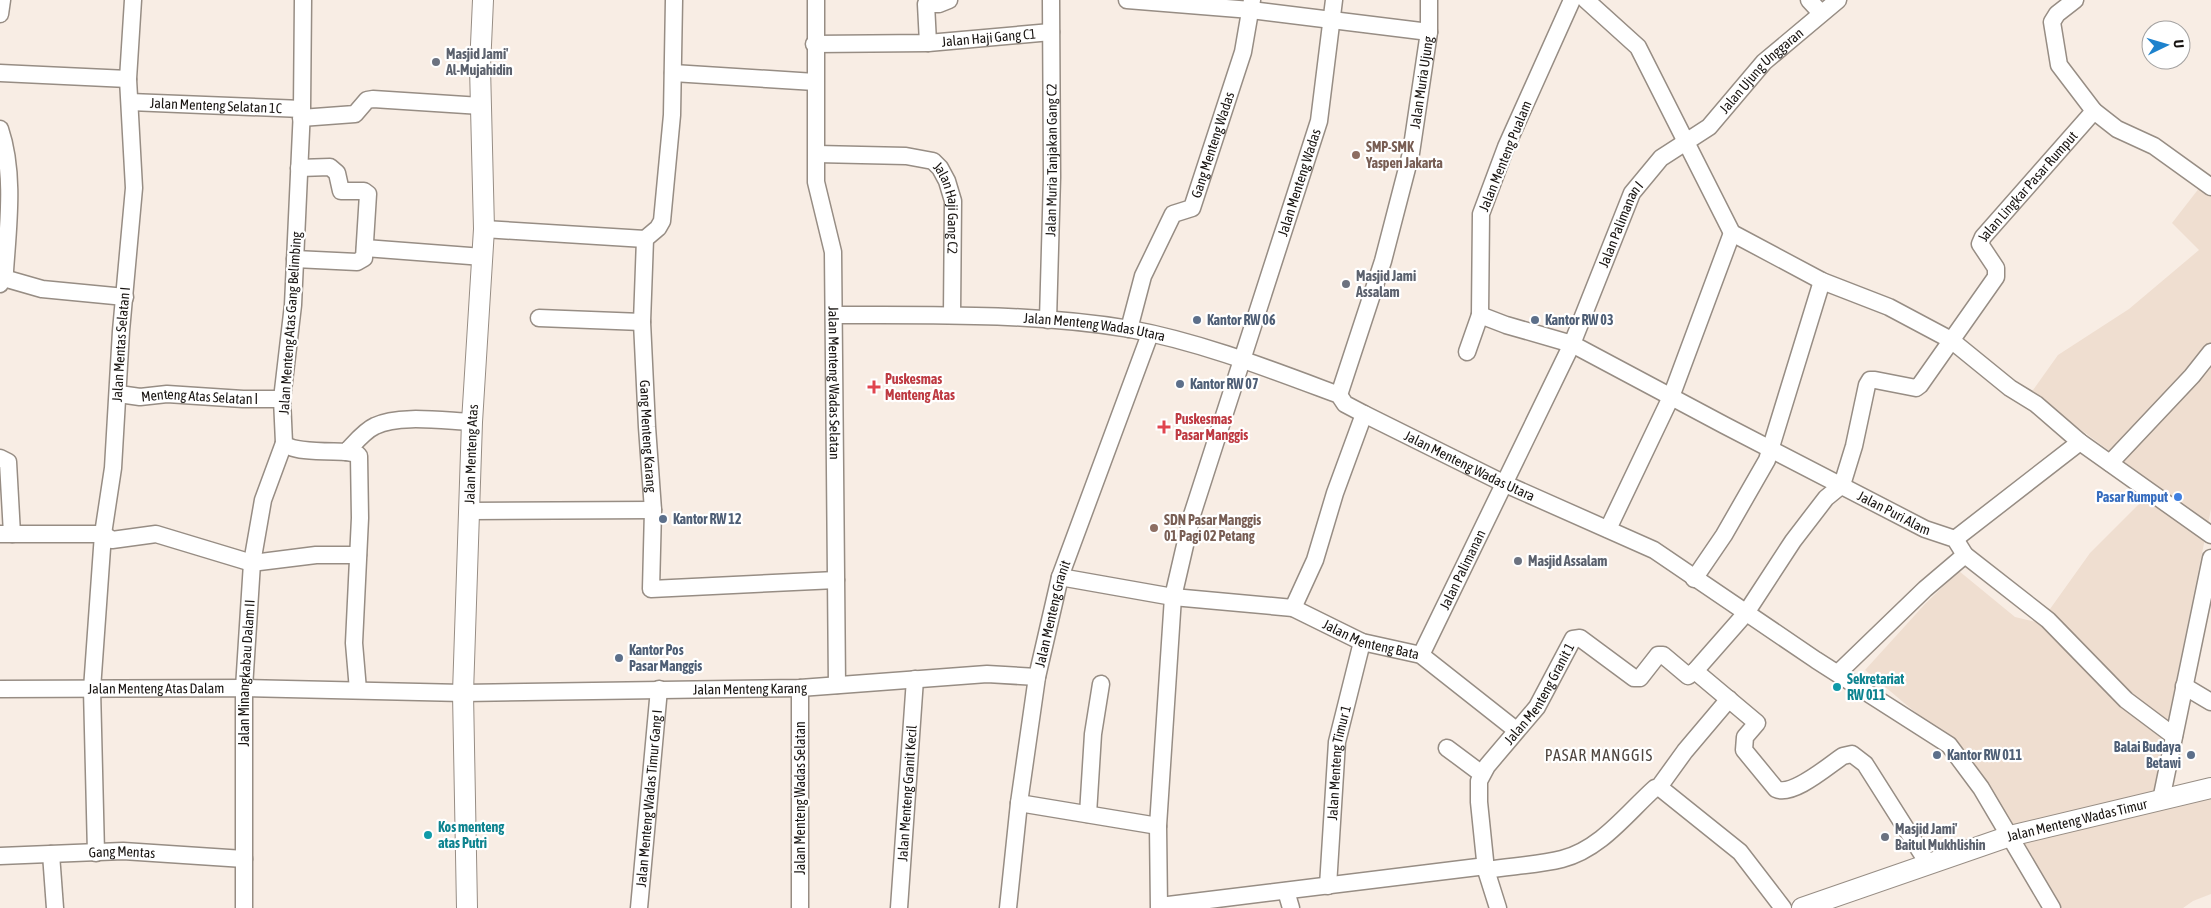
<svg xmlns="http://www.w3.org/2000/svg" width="2211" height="908" font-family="'Asap Condensed',sans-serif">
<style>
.built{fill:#efded0}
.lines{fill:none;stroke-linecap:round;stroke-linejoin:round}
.minor-casing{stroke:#978d84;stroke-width:19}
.tertiary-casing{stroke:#978d84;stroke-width:22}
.minor{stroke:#fff;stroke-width:16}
.tertiary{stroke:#fff;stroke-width:20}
.worship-dot{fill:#6b7280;stroke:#fff;stroke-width:2}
.education-dot{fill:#8d6e63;stroke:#fff;stroke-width:2}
.service-dot{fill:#5c6f8a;stroke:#fff;stroke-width:2}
.health-dot{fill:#e0444e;stroke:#fff;stroke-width:2}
.shop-dot{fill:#3f7fe0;stroke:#fff;stroke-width:2}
.culture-dot{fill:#0f9aa8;stroke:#fff;stroke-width:2}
.labels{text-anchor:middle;stroke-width:4.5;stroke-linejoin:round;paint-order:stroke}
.street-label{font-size:14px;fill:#181411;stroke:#fff}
.worship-label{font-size:14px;font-weight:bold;fill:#5b616d;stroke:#fff;text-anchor:start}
.education-label{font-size:14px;font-weight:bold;fill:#785e54;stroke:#fff;text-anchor:start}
.service-label{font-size:14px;font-weight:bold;fill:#4e5e75;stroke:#fff;text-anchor:start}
.health-label{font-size:14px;font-weight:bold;fill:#be3a42;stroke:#fff;text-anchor:start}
.shop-label{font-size:14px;font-weight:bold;fill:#366cbe;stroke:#fff;text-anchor:end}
.culture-label{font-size:14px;font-weight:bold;fill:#0d838f;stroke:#fff;text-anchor:start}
.quarter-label{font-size:16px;letter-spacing:1px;fill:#4f463f;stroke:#fff}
</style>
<rect width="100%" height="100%" fill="#f8ede4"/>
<!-- built -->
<g class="built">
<polygon points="2200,187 2211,195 2211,509 2153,794 2008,828 1953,744 1865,670 1925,604 1959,571 2015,617 2040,623 2090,553 2157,486 2031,393 2058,355 2129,309 2199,250 2172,223"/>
<polygon points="2211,793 2211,894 2193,901 2183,908 2057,908 2016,841"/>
</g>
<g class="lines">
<!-- minor casing -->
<g class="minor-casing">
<g id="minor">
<path d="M 303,0 L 302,109 L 293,305 L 282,399 L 284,443 C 292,453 332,451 346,452 C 354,444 364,431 375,426 C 399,414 445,421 472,422"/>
<path id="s1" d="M 674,0 L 672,115 L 662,221 L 658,228 L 645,239 L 642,322 L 647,427 L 653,510 L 651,589 L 836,580"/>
<path id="s2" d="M 816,0 L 816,182 L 833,252 L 837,685"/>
<polyline points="1127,0 1251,10 1429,32"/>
<path id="s3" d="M 1572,0 L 1506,147 L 1481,214 L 1480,315 L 1506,325 L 1572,344 L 1724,425 L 1925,529 L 1955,539 L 1965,555 L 2048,620 L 2126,700 L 2174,736"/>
<polyline points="1586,0 1638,47 1732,233 1822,281 1889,307 1951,340 2010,388 2036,404 2080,442 2211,535"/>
<polyline points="1809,0 1821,13"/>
<polyline points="2075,0 2057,14 2052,22 2059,65 2094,111 2117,129 2154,146 2211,187"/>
<polyline points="0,14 2,0"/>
<polyline points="928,43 926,4 939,4 949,0"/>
<path id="s4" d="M 814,44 L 928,43 L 1051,32"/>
<polyline points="0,73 128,79"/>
<polyline points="673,73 815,82"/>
<path id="s5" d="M 130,102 L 302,109"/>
<polyline points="301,118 355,114 367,100 373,99 481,106"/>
<path d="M 0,129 C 15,173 8,226 5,271 L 0,284"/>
<path id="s6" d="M 817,154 L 906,156 L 933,161 L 940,168 L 947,181 L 953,201 L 952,315"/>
<polyline points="484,229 645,239"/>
<polyline points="365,248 483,257"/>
<polyline points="295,259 357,262 364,258 368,194 364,191 341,191 337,173 330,167 299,168"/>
<polyline points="0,277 42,289 125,297"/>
<path id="s7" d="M 835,315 C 933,315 1033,313 1130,329 C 1201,342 1272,370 1339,395 L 1345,404 L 1364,414 L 1503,483 L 1654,550 L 1816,660 L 1949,745 L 1981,788 L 2052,908"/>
<polyline points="539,318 642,322"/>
<path id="s8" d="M 1048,320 L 1052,177 L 1051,0"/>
<path id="s9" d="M 1129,329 L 1143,276 L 1173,214 L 1192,208 L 1243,52 L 1252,0"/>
<polyline points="1467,352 1480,315"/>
<path id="s10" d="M 119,394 L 140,397 L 167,394 L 243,399 L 282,399"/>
<path id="s11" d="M 1339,395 L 1383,261 L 1411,153 L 1429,32 L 1429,0"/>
<polyline points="346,452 357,454 359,456 360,518 354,643 358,690"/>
<polyline points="0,458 8,462 12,534"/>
<polyline points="2110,463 2192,376 2211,352"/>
<polyline points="469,511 653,510"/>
<polyline points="1608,529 1671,397 1732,233"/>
<polyline points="0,534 103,534 112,540 156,534 252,563 316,555 358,555"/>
<polyline points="1955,539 2080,442"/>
<path id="s12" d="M 1060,577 L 1173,597 L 1293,608 L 1362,642 L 1421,655 L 1516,730"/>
<polyline points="1694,579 1724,535 1767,460 1822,281"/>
<polyline points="1293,608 1315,560 1335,493 1364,414"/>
<path id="s13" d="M 1421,655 L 1572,344 L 1632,193 L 1661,158 L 1709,127 L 1764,62 L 1838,0"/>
<path d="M 1695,671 L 1757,723 L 1745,737 L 1744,750 L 1776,789 C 1793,797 1829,765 1843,756 L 1852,754 L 1865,764 L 1929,865"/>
<polyline points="1838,673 1925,589 1965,555"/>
<polyline points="2184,686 2211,702"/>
<path id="s14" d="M 0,689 L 244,688 L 463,693 L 800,688 L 987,674 L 1037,677"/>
<polyline points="1447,748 1482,774"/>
<polyline points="1659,787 1740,852 1783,908"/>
<polyline points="2161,800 2211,558"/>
<polyline points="1019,803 1158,826"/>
<polyline points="1088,814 1093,734 1101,684"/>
<path id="s15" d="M 96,853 L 92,689 L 103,534 L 113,468 L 121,331 L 134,188 L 128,79 L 133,0"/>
<polyline points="51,854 55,908"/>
<path id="s16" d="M 0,856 L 123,851 L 244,859"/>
<path d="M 1486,870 C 1511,866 1538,865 1562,859 C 1601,849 1627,813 1655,788 L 1659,787 L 1685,751 L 1729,699"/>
<path id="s17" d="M 1328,886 L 1337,742 L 1362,642"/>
<polyline points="1286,891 1291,908"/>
<polyline points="1160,906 1486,866"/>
<path id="s18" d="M 244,908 L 244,688 L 252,563 L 263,500 L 284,443"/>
<path id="s19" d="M 639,908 L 659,689"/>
<polyline points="800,908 800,688"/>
<path id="s20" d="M 899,908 L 915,679"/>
<path id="s21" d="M 1008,908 L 1019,803 L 1037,677 L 1060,577 L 1150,334"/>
<path id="s22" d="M 1159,908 L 1158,826 L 1173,597 L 1192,515 L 1319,121 L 1334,0"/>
<path id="s23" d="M 1498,908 L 1486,870 L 1479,802 L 1479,781 L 1487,766 L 1537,707 L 1573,639 L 1580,638 L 1634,678 L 1640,678 L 1658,655 L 1663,655 L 1688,676 L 1695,671 L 1746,613 L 1793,541 L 1826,498 L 1842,485 L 1854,446 L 1867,385 L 1870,380 L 1875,380 L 1916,388 L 1920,385 L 1996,277 L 1996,268 L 1980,244 L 1983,237 L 2094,111"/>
</g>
</g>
<!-- tertiary casing -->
<g class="tertiary-casing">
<g id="tertiary">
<path id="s24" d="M 467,908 L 463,693 L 472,422 L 484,229 L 480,67 L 483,0"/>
<path id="s25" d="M 1802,908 L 2010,836 L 2211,788"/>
</g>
</g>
<!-- minor -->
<use href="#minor" class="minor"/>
<!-- tertiary -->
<use href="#tertiary" class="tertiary"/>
</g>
<!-- markers -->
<g class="worship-dot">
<circle cx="436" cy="62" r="5"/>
<circle cx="1346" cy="284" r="5"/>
<circle cx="1518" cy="561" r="5"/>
<circle cx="1885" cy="837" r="5"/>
</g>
<g class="education-dot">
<circle cx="1356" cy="155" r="5"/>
<circle cx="1154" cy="528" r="5"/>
</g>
<g class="service-dot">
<circle cx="1197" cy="320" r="5"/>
<circle cx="1535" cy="320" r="5"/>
<circle cx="1180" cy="384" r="5"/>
<circle cx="663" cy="519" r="5"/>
<circle cx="619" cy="658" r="5"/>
<circle cx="1937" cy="755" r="5"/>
<circle cx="2191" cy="755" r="5"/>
</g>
<g class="health-dot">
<path d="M871.5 379.5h5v5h5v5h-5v5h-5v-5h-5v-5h5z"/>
<path d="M1161.5 419.5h5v5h5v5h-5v5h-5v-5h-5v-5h5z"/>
</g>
<circle class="shop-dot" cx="2178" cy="497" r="5"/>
<g class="culture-dot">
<circle cx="1837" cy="687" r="5"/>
<circle cx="428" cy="835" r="5"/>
</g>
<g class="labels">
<!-- street labels -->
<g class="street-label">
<text dy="5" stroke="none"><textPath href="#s4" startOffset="175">Jalan Haji Gang C1</textPath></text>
<text dy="5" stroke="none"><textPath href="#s13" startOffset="688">Jalan Ujung Unggaran</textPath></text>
<text dy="5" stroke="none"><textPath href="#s11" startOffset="324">Jalan Muria Ujung</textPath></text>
<text dy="5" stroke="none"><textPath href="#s5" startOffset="86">Jalan Menteng Selatan 1C</textPath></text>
<text dy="5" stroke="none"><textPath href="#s9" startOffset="210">Gang Menteng Wadas</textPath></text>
<text transform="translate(1505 156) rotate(-68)" y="5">Jalan Menteng Pualam</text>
<text dy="5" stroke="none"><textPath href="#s8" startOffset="160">Jalan Muria Tanjakan Gang C2</textPath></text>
<text dy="5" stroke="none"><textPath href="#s22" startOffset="745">Jalan Menteng Wadas</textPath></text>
<text dy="5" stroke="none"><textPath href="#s23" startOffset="1100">Jalan Lingkar Pasar Rumput</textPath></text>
<text dy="5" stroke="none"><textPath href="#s6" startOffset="168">Jalan Haji Gang C2</textPath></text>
<text dy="5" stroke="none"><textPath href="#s13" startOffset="475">Jalan Palimanan I</textPath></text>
<text transform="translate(290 323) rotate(-86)" y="5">Jalan Menteng Atas Gang Belimbing</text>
<text dy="5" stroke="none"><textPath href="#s7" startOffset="260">Jalan Menteng Wadas Utara</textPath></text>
<text dy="5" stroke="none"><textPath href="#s15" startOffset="510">Jalan Mentas Selatan I</textPath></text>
<text dy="5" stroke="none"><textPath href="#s2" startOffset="385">Jalan Menteng Wadas Selatan</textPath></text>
<text dy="5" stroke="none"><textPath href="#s10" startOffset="81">Menteng Atas Selatan I</textPath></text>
<text dy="5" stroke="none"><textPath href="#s1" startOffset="444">Gang Menteng Karang</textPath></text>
<text dy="5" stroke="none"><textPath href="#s24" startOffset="454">Jalan Menteng Atas</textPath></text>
<text dy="5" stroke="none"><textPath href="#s7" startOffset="665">Jalan Menteng Wadas Utara</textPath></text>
<text dy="5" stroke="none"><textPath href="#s3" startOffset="794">Jalan Puri Alam</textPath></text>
<text dy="5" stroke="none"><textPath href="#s13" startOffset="95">Jalan Palimanan</textPath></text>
<text dy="5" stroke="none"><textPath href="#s21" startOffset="298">Jalan Menteng Granit</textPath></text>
<text dy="5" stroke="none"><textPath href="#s12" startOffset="320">Jalan Menteng Bata</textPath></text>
<text dy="5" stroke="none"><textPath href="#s18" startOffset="235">Jalan Minangkabau Dalam II</textPath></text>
<text dy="5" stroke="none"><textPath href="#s14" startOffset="156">Jalan Menteng Atas Dalam</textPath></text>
<text dy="5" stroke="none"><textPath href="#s14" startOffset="750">Jalan Menteng Karang</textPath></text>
<text dy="5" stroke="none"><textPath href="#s23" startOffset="236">Jalan Menteng Granit 1</textPath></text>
<text dy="5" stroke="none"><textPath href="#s17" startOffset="124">Jalan Menteng Timur 1</textPath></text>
<text dy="5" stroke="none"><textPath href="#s20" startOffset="115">Jalan Menteng Granit Kecil</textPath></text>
<text transform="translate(800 798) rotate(-90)" y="5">Jalan Menteng Wadas Selatan</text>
<text dy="5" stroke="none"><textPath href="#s19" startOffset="110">Jalan Menteng Wadas Timur Gang I</textPath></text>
<text dy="5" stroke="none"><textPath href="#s25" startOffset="289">Jalan Menteng Wadas Timur</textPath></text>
<text dy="5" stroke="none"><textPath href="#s16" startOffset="122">Gang Mentas</textPath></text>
</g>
<!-- worship labels -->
<g class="worship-label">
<text x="446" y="59">Masjid Jami'<tspan x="446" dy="16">Al-Mujahidin</tspan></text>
<text x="1356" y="281">Masjid Jami<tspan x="1356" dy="16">Assalam</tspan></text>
<text x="1528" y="566">Masjid Assalam</text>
<text x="1895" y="834">Masjid Jami'<tspan x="1895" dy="16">Baitul Mukhlishin</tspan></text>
</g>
<!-- education labels -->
<g class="education-label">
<text x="1366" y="152">SMP-SMK<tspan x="1366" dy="16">Yaspen Jakarta</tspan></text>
<text x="1164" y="525">SDN Pasar Manggis<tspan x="1164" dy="16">01 Pagi 02 Petang</tspan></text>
</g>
<!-- service labels -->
<g class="service-label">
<text x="1207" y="325">Kantor RW 06</text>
<text x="1545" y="325">Kantor RW 03</text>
<text x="1190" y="389">Kantor RW 07</text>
<text x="673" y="524">Kantor RW 12</text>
<text x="629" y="655">Kantor Pos<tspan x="629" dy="16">Pasar Manggis</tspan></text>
<text x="2181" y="752" text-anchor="end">Balai Budaya<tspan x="2181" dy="16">Betawi</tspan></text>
<text x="1947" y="760">Kantor RW 011</text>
</g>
<!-- health labels -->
<g class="health-label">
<text x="885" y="384">Puskesmas<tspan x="885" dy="16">Menteng Atas</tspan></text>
<text x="1175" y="424">Puskesmas<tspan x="1175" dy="16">Pasar Manggis</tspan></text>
</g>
<!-- shop labels -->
<g class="shop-label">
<text x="2168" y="502">Pasar Rumput</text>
</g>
<!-- culture labels -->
<g class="culture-label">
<text x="1847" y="684">Sekretariat<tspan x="1847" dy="16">RW 011</tspan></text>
<text x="438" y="832">Kos menteng<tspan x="438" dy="16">atas Putri</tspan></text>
</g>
<!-- quarter labels -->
<g class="quarter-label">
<text x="1599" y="761">PASAR MANGGIS</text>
</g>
</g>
<!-- north arrow -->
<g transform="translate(2166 45) rotate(85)"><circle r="24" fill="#ffffff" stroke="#a3a1a0"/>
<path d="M0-4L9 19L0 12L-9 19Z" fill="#1d82cd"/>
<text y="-8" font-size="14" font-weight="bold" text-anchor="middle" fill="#181411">U</text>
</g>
</svg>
